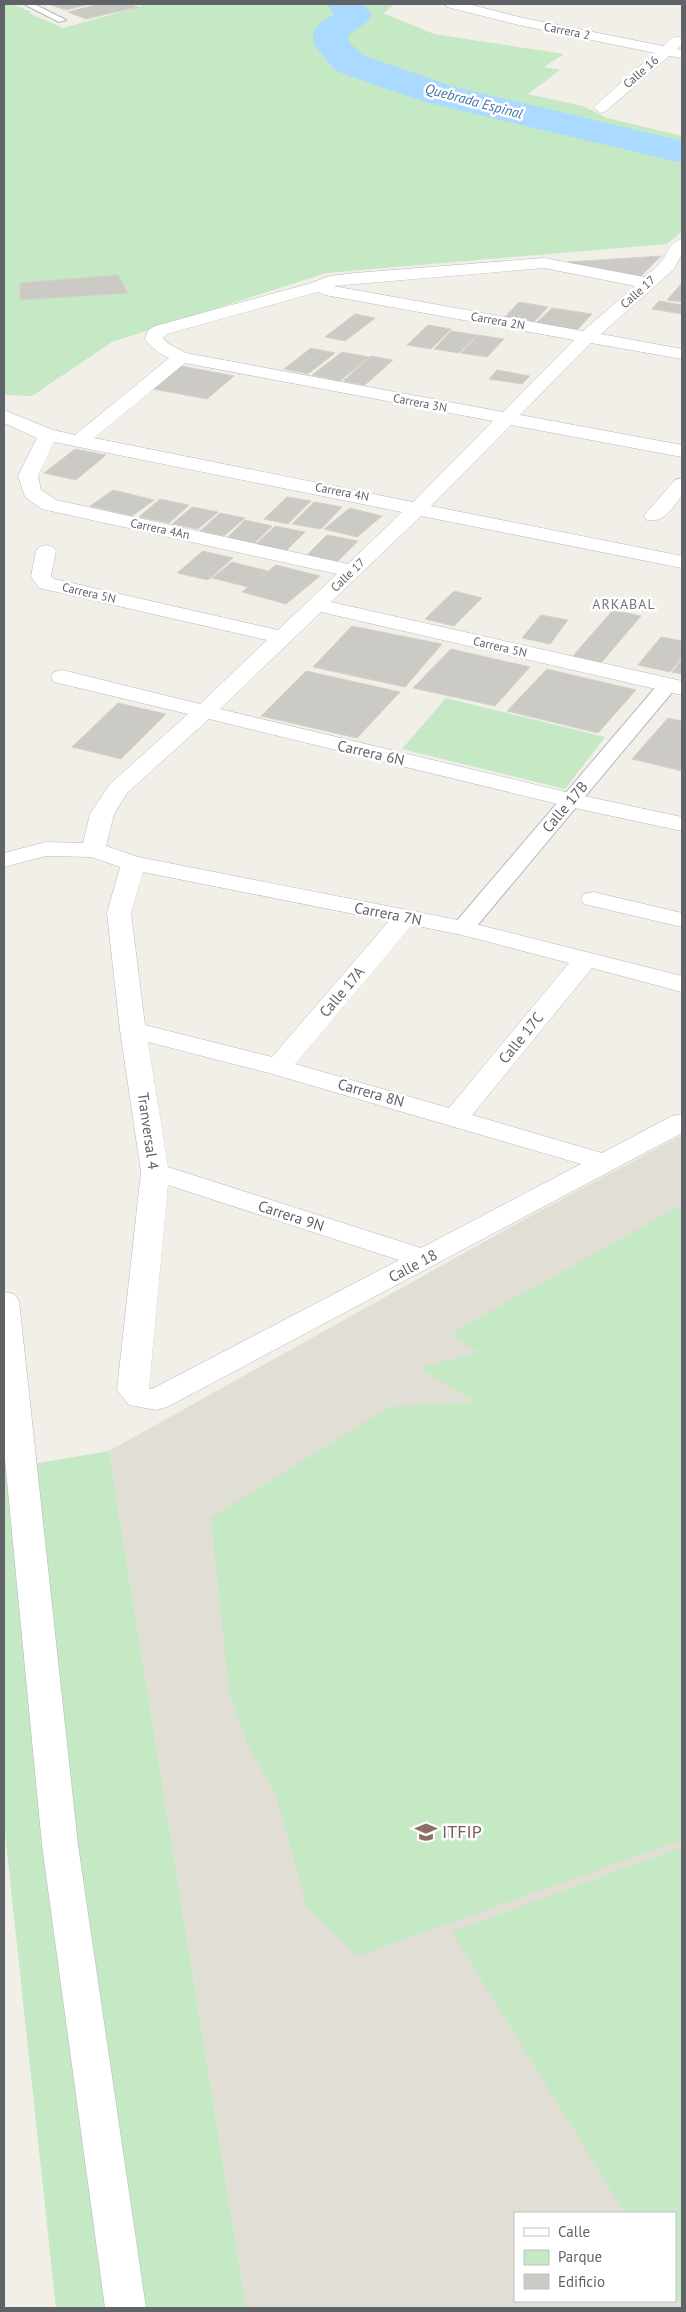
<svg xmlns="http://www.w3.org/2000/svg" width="686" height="2312" font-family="'PT Sans',sans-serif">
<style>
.education{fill:#e1ded6;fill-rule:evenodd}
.green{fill:#c5e8c5}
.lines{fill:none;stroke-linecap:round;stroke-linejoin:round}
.river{fill:#aadaff;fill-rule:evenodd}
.building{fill:#cccac5;stroke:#d6d1c6}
.service-casing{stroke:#b5b8bc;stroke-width:2}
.pedestrian-casing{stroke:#b5b8bc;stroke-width:2}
.minor-casing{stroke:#b5b8bc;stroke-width:1}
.service{fill:#fff;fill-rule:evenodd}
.pedestrian{fill:#fff;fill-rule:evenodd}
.minor{fill:#fff;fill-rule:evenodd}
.labels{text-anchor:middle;stroke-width:5;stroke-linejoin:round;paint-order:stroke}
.far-street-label{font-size:12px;fill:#5f6368;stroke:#fff}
.far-water-label{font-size:14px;font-style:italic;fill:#4174aa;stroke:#fff}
.far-neighbourhood-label{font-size:14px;letter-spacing:1px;fill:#70757a;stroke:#fff}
.street-label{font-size:15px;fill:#5f6368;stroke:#fff}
.near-education-label{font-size:18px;fill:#785e54;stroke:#fff;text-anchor:start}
</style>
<rect width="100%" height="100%" fill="#f1efe8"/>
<!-- education -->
<path class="education" d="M 682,1135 L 682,2308 L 246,2308 L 109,1451 L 527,1218 ZM 515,2213 L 675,2213 L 675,2301 L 515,2301 Z"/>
<!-- green -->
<g class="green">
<polygon points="4,4 12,4 31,12 29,13 63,28 142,6 133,4 395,4 383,13 434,34 564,54 544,67 560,70 528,94 583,106 607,118 682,136 682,231 667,244 326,273 112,342 32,396 4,395"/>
<polygon points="446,698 605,737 565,789 402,749"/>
<polygon points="682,1205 682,1840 357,1956 307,1907 276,1795 249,1748 229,1692 211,1518 389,1407 475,1402 419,1368 479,1352 453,1337 457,1330"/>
<polygon points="109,1451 246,2308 56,2308 4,1824 4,1469"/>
<polygon points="682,1847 682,2306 675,2294 675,2213 625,2213 452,1932"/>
</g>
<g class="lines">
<!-- river -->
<polygon class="river" points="327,4 363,4 372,15 367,22 348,35 349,42 362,55 455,87 682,141 682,163 429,103 387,89 336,71 314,45 313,32 318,25 334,14"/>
</g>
<!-- building -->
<g class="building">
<polygon points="48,4 90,4 66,10"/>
<polygon points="99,4 129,4 138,7 86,19 68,12"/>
<polygon points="661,256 638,279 567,266 568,262"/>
<polygon points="118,275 128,293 20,300 20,283"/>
<polygon points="682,283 682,302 667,300"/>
<polygon points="659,301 682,305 682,314 652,309"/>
<polygon points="519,302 548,307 533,323 504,318"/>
<polygon points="552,308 592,314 577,330 536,323"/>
<polygon points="355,314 375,318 345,341 325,337"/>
<polygon points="428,325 451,329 431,349 407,345"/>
<polygon points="451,331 477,335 459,353 434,349"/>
<polygon points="478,335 504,339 487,357 461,353"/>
<polygon points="311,348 335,353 308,374 284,369"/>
<polygon points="342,352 369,357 340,381 312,375"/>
<polygon points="371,356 393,360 365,385 343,381"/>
<polygon points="181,366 234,376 207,399 153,389"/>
<polygon points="497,370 530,376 522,384 489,379"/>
<polygon points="75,449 106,455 76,480 44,473"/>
<polygon points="113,490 154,500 132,516 90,506"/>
<polygon points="287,497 311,501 288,524 264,519"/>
<polygon points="160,499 189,505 169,523 139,517"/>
<polygon points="314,502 342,507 321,529 292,524"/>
<polygon points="192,507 218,512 198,529 172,524"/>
<polygon points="350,508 382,516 357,537 324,529"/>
<polygon points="220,513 245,518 224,536 200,531"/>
<polygon points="245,520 272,526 253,545 226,539"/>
<polygon points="275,526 305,532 286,551 255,545"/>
<polygon points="327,535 358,541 336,563 305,557"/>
<polygon points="203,551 233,558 208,580 177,573"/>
<polygon points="232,562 268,571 248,587 212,578"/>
<polygon points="276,565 320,576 286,604 242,592"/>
<polygon points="454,591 482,598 454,626 425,619"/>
<polygon points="613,610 641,616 601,663 572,657"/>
<polygon points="541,615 568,620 550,644 522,638"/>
<polygon points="352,626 442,644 405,687 313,667"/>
<polygon points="661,637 682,641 682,657 670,672 638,665"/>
<polygon points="451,649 530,667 495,706 413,688"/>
<polygon points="682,659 682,674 672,672"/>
<polygon points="547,669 636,690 598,733 507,711"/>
<polygon points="306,671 400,692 357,738 261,716"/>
<polygon points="118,703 166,714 121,759 72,747"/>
<polygon points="668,718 682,721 682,771 632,759"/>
</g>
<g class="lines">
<!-- service casing -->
<g class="service-casing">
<polygon id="service" points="24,4 34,4 66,20 59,22"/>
</g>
<!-- pedestrian casing -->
<g class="pedestrian-casing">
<polygon id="pedestrian" points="667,680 674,682 676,686 674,690 471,933 463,934 455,933 452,928 455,923 660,682"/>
</g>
<!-- minor casing -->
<g class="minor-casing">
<g id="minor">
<path d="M 445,4 L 468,4 L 523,18 L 663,46 C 669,40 673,35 682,38 L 682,44 L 677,49 L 682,50 L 682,58 L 669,56 L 606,111 L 601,113 L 593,108 L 596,105 L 655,53 L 523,26 L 447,7 Z"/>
<path d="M 682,239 L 682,254 L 673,270 L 601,334 L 682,349 L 682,359 L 591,343 L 520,415 L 682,445 L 682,457 L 511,425 L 431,506 L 682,556 L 682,568 L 421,516 L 331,602 L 682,681 L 682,695 L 321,612 L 220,709 L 570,793 L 682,817 L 682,831 L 570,807 L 209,719 L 127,793 L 114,814 L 106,846 L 138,857 L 463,921 L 682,976 L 682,992 L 592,968 L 472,1115 L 602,1153 L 672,1116 L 682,1114 L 682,1133 L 167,1407 L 156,1410 L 129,1405 L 117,1390 L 141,1172 L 120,1030 L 107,913 L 120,867 L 91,857 L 46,856 L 4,867 L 4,853 L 46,842 L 83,843 L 90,814 L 110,784 L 188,714 L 54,682 L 51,677 L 54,672 L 62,670 L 200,704 L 267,640 L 39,588 L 31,576 L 36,551 L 39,547 L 46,545 L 53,547 L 56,551 L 51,576 L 54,579 L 278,630 L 337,574 L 42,509 L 25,497 L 18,476 L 37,438 L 4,423 L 4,410 L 53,430 L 75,435 L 169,358 C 159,353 152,349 145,339 L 148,330 L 155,326 L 308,284 L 330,276 L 355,273 L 544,258 L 644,277 C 649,273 656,268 660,263 C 668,254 669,242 682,239 ZM 544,268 L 635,286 L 583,331 L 333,286 ZM 318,292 L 325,295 L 574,340 L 503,412 L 186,353 L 167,343 L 163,338 L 167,334 ZM 185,363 L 493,421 L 413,502 L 94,438 ZM 54,442 L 402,512 L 348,564 L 56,500 L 41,490 L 38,476 ZM 143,872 L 389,921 L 272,1057 L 145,1025 L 131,913 ZM 412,925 L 462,935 L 569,963 L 449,1108 L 295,1064 ZM 148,1042 L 269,1073 L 581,1164 L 421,1248 L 168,1167 ZM 168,1185 L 399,1260 L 152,1389 L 149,1389 Z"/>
<path d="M 682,478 L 682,496 C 672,507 664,524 647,520 L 644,516 L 647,512 L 675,480 Z"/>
<polygon points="593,892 682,913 682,927 584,904 581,899 584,894"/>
<polygon points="4,1292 14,1294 19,1301 78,1845 146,2308 105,2308 42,1845 4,1449"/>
</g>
</g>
<!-- service -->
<use href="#service" class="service"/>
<!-- pedestrian -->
<use href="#pedestrian" class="pedestrian"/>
<!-- minor -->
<use href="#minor" class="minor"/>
</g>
<!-- icons -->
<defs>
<g id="university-bare" transform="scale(1.725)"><path d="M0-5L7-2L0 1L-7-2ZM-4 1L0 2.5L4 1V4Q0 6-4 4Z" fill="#8d6e63" stroke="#fff" stroke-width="2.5" paint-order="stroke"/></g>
</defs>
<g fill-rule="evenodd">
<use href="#university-bare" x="426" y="1832"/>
</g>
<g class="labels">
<!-- far-street labels -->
<g class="far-street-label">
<text transform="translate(567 31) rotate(11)" y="4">Carrera 2</text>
<text transform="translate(641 72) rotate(-41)" y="4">Calle 16</text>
<text transform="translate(638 292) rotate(-42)" y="4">Calle 17</text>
<text transform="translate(498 321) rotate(10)" y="4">Carrera 2N</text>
<text transform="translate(420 403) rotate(11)" y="4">Carrera 3N</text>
<text transform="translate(342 492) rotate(11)" y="4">Carrera 4N</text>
<text transform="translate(160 529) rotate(12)" y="4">Carrera 4An</text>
<text transform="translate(348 575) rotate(-44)" y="4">Calle 17</text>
<text transform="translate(89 593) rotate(13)" y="4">Carrera 5N</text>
<text transform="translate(500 647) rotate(13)" y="4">Carrera 5N</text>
</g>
<!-- far-water labels -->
<g class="far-water-label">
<text transform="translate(474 101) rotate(15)" y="5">Quebrada Espinal</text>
</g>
<!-- far-neighbourhood labels -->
<g class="far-neighbourhood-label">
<text x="624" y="609">ARKABAL</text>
</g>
<!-- street labels -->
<g class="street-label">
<text transform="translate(371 753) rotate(13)" y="5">Carrera 6N</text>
<text transform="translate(565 807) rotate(-50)" y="5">Calle 17B</text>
<text transform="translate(388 914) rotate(11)" y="5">Carrera 7N</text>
<text transform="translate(342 992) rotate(-50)" y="5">Calle 17A</text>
<text transform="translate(521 1038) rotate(-51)" y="5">Calle 17C</text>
<text transform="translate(371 1093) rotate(16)" y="5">Carrera 8N</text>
<text transform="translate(148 1131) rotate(82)" y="5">Tranversal 4</text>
<text transform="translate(291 1216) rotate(18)" y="5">Carrera 9N</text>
<text transform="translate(413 1266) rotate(-28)" y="5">Calle 18</text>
</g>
<!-- near-education labels -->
<g class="near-education-label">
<text x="442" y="1838">ITFIP</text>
</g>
</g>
<!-- border -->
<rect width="686" height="2312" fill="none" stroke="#5f6368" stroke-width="10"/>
<!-- legend -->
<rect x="514" y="2212" width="162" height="90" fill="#ffffff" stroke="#bfc1c3"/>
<rect x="524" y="2228" width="25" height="8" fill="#ffffff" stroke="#bfc1c3"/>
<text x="558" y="2237" font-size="15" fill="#5f6368">Calle</text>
<rect x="524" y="2250" width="25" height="15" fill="#c5e8c5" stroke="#bfc1c3"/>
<text x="558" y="2262" font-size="15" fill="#5f6368">Parque</text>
<rect x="524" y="2274" width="25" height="15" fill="#cccac5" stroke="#bfc1c3"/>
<text x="558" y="2287" font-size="15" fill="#5f6368">Edificio</text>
</svg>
